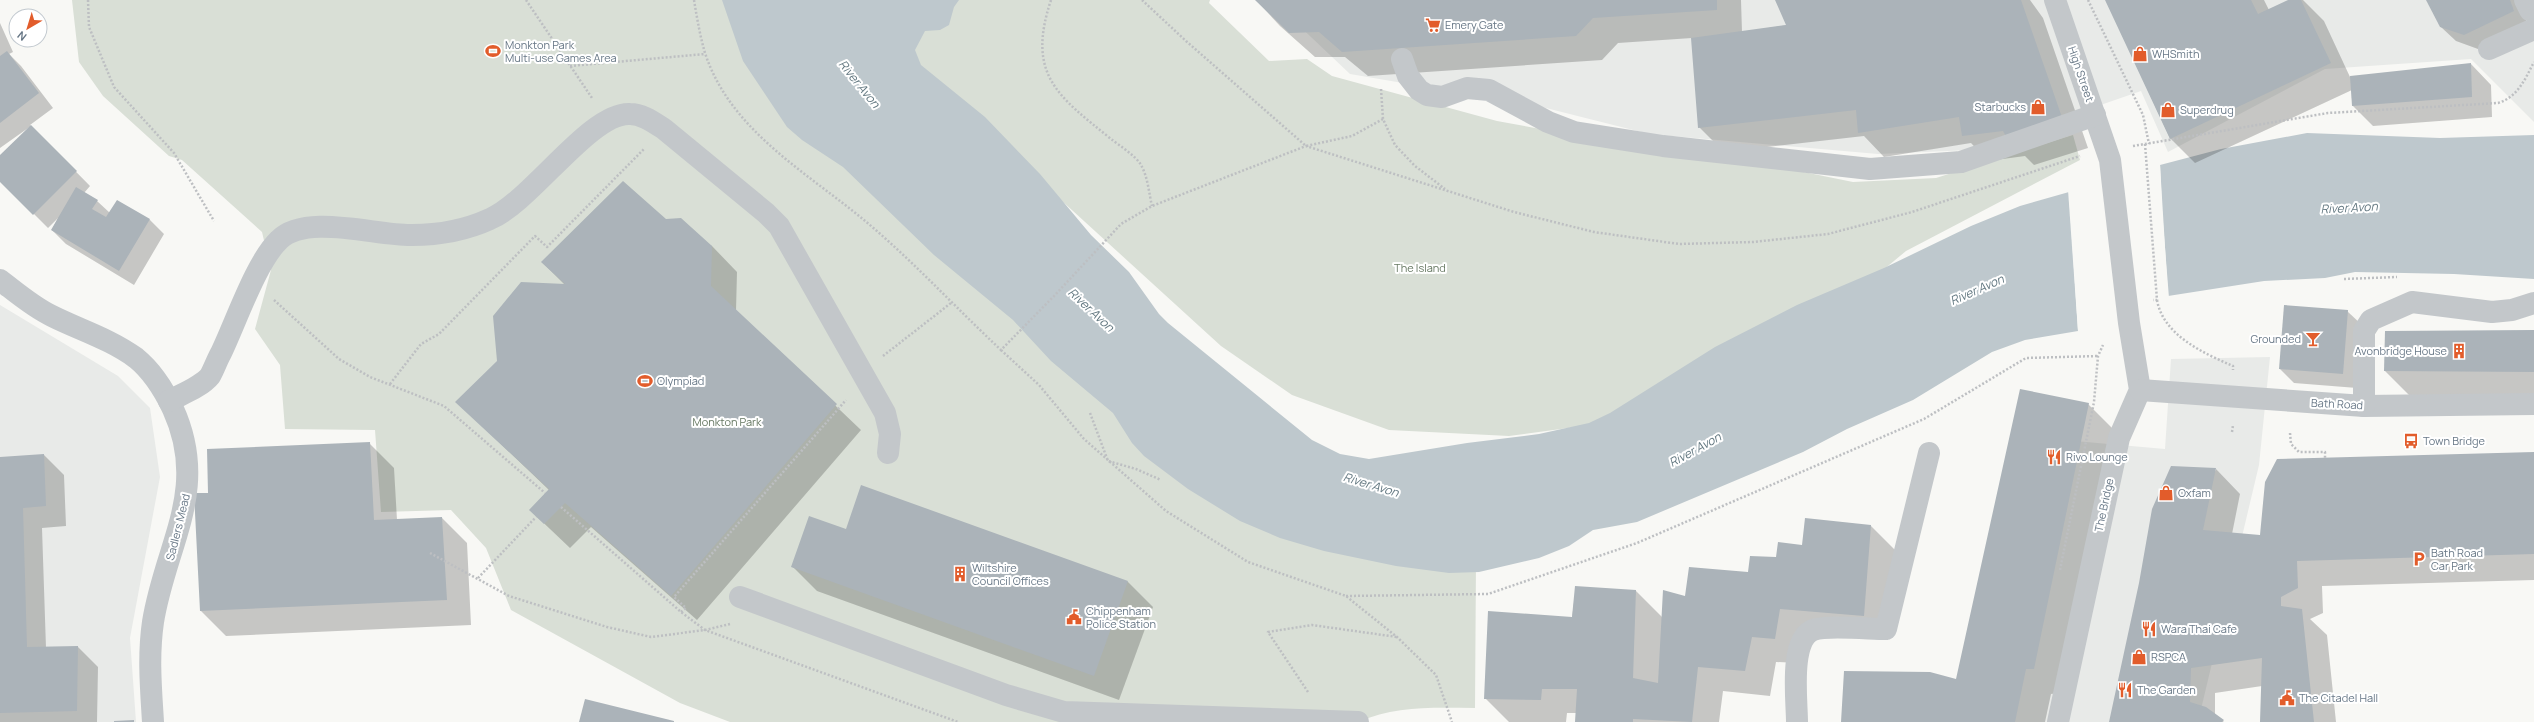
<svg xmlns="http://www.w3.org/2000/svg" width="2534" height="722" font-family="Manrope,sans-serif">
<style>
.built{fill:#e8eae8}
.green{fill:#d9dfd6}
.water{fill:#bec8cd}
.pier{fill:#f8f8f5}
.shadow{fill:#0003}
.building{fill:#abb3b9}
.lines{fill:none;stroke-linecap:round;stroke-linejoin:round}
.path{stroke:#bdbfc2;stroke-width:2.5;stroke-dasharray:2 2;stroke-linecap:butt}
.minor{stroke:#c3c7ca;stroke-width:22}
.labels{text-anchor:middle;stroke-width:4;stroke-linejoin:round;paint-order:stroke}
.poi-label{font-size:11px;fill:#677786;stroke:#fff;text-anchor:start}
.street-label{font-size:11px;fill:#677786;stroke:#fff}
.park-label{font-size:11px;fill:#667862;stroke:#fff}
.water-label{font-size:12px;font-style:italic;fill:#637881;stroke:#fff}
</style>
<rect width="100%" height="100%" fill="#f8f8f5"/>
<!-- built -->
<g class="built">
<polygon points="1272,0 2534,0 2534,122 2471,59 2325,69 2168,152 2141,91 1971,150 1878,154 1649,134 1538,106 1350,74"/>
<polygon points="0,305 118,376 150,408 160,477 130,638 136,722 0,722"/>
<polygon points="2270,357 2259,465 2198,722 1978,722 2041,438 2165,449 2171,359"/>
</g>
<!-- green -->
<g class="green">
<path d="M 72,0 L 727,0 L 749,64 L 1476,560 L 1475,708 C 1436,708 1395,705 1359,722 L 730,722 L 680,703 L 511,610 L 486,548 L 451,510 L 381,512 L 375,430 L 285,429 L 280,365 L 255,329 L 271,270 L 262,232 L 182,160 L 169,156 L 103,96 L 79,62 Z"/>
<polygon points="867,0 1210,0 1209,3 1269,61 1307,59 1332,76 1497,121 1628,145 1784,168 1853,182 1936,178 2073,135 2080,160 1906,251 1859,290 1627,420 1509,436 1389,430 1292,395 1221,346 891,45"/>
</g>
<!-- water -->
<g class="water">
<polygon points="722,0 959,0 954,7 949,25 940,30 925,31 915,50 921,65 985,117 1040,174 1091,235 1129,272 1159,314 1168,323 1312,440 1340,454 1369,459 1467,443 1539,434 1589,423 1610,413 1715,347 1797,305 1884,268 1971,226 2020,206 2069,192 2078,331 2025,340 1992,352 1913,400 1847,429 1803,452 1637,522 1593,530 1569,546 1539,558 1479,572 1449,573 1396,566 1324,551 1280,538 1240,521 1188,489 1144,456 1132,443 1113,413 1051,361 1013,320 934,255 843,167 802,140 787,127 743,61"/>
<polygon points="2307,133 2440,138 2534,135 2534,279 2454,274 2355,272 2325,278 2264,281 2168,296 2160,165 2221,149"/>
</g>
<!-- pier -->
<g class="pier">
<polygon points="2160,163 2162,210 2169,298 2166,296 2160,210 2158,165"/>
<polygon points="2068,190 2071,192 2080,330 2078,331"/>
</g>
<!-- shadow -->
<g class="shadow">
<polygon points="1256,0 1741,0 1742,32 1788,25 1777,0 2030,0 2043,18 2088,148 2034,165 2025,156 1988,161 1971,143 1884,157 1864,136 1724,152 1699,127 1692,38 1618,43 1602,60 1368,76 1345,57 1315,57 1280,26"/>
<polygon points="2106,0 2264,0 2269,10 2291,0 2303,0 2324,21 2350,77 2471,64 2491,85 2492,117 2373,126 2353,106 2352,90 2195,163 2170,138"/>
<polygon points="2427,0 2518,0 2528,25 2478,49 2456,41 2441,27"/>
<polygon points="0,23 13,52 9,54 21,66 53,108 30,125 90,186 84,193 97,201 110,213 117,201 150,220 164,234 134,285 66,244 52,230 58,218 48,228 0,180 0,156 31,126 0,148"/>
<polygon points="666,220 712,246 737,272 736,311 861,430 697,620 591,527 570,548 530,510 549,490 457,402 499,361 565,285 542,262"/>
<polygon points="2347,311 2362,325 2357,388 2294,383 2280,369"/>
<polygon points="2534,331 2534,397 2410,396 2385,371"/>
<polygon points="2088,404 2113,429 2059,693 2051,694 2045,722 1842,722 1957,681"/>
<polygon points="369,443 394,468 397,520 442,518 467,543 471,625 226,636 201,611 210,494"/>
<polygon points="2534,453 2534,580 2322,586 2323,613 2310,619 2327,635 2336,722 2261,722 2262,686 2215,693 2215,715 2224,722 2110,722 2216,469 2240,494 2232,534 2261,537"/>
<polygon points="44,455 64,475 66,526 42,528 46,648 78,647 98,667 97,722 0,722 0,458"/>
<polygon points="1871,526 1896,551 1888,640 1805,634 1800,663 1776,662 1770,696 1723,691 1719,722 1577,722 1577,713 1567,713 1566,722 1509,722 1485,698 1572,618 1576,587 1636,591 1663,618 1686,597 1749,573 1803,546"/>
<polygon points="792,566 1128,582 1153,607 1119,700 817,591"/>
</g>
<!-- building -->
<g class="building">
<polygon points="1255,0 1717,0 1717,10 1593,18 1576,36 1342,52 1319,32 1289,33"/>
<polygon points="1775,0 2021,0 2064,123 2008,140 2003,131 1962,136 1959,117 1858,133 1856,110 1698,128 1691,38 1786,25"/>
<polygon points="2105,0 2251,0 2258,14 2288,0 2301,0 2331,63 2170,139"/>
<polygon points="2426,0 2510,0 2514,11 2464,35 2440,27"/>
<polygon points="7,51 39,93 0,123 0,56"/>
<polygon points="2471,63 2472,97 2352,106 2350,76"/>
<polygon points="31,125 77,171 33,215 0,182 0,155"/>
<polygon points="623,181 666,219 681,218 712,246 711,286 837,404 671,596 565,503 544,524 529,510 549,489 455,402 497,361 493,316 521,282 565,284 541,262"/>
<polygon points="76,187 98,200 92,209 106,217 117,200 150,219 119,271 51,230"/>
<polygon points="2284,305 2348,310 2343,374 2279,369"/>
<polygon points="2534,330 2534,372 2384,371 2385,331"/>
<polygon points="2020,389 2089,403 2034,669 2026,669 2015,722 1841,722 1844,671 1930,672 1956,679"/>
<polygon points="370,442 374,520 442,517 447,600 200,611 194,493 208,493 207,449"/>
<polygon points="2534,452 2534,554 2297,561 2298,588 2281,597 2281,606 2302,609 2314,722 2260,722 2262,658 2191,668 2190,702 2206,707 2224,720 2222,722 2109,722 2139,583 2152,509 2171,466 2216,468 2203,530 2260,535 2265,482 2277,459"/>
<polygon points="44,454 46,506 23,508 27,647 78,646 77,711 0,713 0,457"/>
<polygon points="861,485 1128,581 1094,676 791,567 809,516 846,529"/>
<polygon points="1805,518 1871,525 1864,616 1780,609 1775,639 1752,637 1745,671 1698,667 1692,722 1633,719 1633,722 1575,722 1577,689 1542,689 1541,700 1484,699 1488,611 1572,617 1575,586 1636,590 1633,678 1658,683 1663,590 1685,596 1689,567 1748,572 1750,556 1776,557 1778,542 1802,545"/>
<polygon points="585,699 674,721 674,722 579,722"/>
<polygon points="134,720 134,722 114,722 114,721"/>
</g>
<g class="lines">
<!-- path -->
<g class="path">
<polyline points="88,0 89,27 114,87 174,153 214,221"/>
<polyline points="526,0 592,98"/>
<path d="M 694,0 C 697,18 700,36 705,53 C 730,130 806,172 864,220 C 912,260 955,307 1001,350 L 1055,295 L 1121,224 L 1152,206 L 1306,146 L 1514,212 L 1594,232 L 1679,244 L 1753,242 L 1828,234 L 1912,212 L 2080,156"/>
<path d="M 1051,0 C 1026,75 1058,96 1111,139 C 1120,146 1135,155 1141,165 C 1148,177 1149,194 1152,206"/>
<polyline points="1142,0 1186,41 1306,146 1352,136 1383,119 1395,145 1415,166 1445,189"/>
<polyline points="2088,0 2143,115 2149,144"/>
<polyline points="570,66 705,54"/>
<polyline points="1381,89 1383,119"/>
<polyline points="2145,144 2157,300 2153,300"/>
<path d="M 2133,146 L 2328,113 L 2498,103 C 2518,97 2525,79 2534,62"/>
<polyline points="2344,279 2397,277"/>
<polyline points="274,300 339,359 370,377 444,406 545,493"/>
<path d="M 2157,300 C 2163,335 2203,353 2233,366 L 2233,370"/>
<polyline points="1001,350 1039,385 1084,439 1166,511 1248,562 1346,596 1397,637 1436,675 1452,722"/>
<polyline points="883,356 951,303"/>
<polyline points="390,384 421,344 439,334 535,236 547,247 644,149"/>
<polyline points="1090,413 1108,461 1136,469 1161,480"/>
<polyline points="2232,432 2233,425"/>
<polyline points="2290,433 2291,444 2299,452 2325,452 2325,458"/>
<polyline points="561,507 681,612 705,630 958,722"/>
<polyline points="430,553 509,596 607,627 651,637 705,630 730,624"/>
<polyline points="2060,570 2094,402 2098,356 2103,345"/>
<polyline points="478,578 536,517"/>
<polyline points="1346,596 1488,594 1637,543 1924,419 2026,358 2098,356"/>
<polyline points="681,612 686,608 674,597 846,400"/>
<polyline points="1308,692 1268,632 1312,625 1397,637"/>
</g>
<!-- minor -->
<g class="minor">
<polyline points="2055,0 2110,160 2129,323 2140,390 2119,438 2058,722"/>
<polyline points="2525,0 2530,10"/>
<polyline points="2489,49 2534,29"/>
<polyline points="1402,59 1408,76 1419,90 1427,95 1442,97 1467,88 1489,90 1548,122 1574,132 1663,146 1870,169 1961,162 2095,115"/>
<path d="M 0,280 C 17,293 33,307 52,316 C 80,330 110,339 136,358 C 152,371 164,390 173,409 C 210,490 165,545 153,622 C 148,656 151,689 153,722"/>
<polyline points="2140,390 2364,406 2534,404"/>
<path d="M 169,401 C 182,394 201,387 210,376 C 214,369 217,360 221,353 C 236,322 256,262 279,240 C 306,213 377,236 412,235 C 438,235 466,230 490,219 C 532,201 590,112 630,114 C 642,114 653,122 664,129 L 766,213 L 779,226 L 885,413 L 890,434 L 888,453"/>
<polyline points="2364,406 2364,331 2371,320 2412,302 2492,312 2512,310 2534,303"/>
<polyline points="740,597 1006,695 1064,712 1358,722"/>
<path d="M 1797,722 C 1797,700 1789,640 1813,630 C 1825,625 1870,629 1886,629 L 1929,453"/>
</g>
</g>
<!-- icons -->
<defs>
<g id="supermarket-bare" transform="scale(1.2)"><path d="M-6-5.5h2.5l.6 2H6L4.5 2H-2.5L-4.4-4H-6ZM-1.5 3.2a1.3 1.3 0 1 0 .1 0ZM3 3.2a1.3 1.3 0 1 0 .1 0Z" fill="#e25c2b" stroke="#fff" stroke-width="2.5" paint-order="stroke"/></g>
<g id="stadium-bare" transform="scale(1.2)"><path d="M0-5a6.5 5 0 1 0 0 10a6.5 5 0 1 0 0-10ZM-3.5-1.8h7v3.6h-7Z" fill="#e25c2b" stroke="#fff" stroke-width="2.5" paint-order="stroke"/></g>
<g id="shop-bare" transform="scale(1.2)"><path d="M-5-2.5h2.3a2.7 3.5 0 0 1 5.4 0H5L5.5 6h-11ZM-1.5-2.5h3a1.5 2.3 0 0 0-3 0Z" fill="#e25c2b" stroke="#fff" stroke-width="2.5" paint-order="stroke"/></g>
<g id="bar-bare" transform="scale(1.2)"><path d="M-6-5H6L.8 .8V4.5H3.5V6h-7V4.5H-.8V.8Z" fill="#e25c2b" stroke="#fff" stroke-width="2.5" paint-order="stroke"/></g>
<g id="building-bare" transform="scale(1.2)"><path d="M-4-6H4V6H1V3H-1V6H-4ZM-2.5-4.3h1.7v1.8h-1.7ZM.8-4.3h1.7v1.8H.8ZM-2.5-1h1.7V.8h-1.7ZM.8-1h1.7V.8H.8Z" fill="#e25c2b" stroke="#fff" stroke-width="2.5" paint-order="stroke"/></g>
<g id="bus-bare" transform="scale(1.2)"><path d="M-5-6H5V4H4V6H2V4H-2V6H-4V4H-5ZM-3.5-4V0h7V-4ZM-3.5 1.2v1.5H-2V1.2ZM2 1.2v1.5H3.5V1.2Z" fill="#e25c2b" stroke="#fff" stroke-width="2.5" paint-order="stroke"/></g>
<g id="restaurant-bare" transform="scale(1.2)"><path d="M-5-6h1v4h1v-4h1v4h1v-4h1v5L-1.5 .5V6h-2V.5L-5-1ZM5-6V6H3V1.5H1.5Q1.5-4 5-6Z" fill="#e25c2b" stroke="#fff" stroke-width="2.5" paint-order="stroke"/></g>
<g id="parking-bare" transform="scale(1.2)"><path d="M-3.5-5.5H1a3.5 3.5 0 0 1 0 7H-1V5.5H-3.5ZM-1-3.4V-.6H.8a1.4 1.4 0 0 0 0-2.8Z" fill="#e25c2b" stroke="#fff" stroke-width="2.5" paint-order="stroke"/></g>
<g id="civic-bare" transform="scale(1.2)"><path d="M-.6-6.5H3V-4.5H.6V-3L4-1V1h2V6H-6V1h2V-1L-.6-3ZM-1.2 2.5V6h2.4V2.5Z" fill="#e25c2b" stroke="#fff" stroke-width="2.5" paint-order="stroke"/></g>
</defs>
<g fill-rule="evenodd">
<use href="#supermarket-bare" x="1433" y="25"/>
<use href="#stadium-bare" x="493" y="51"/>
<use href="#shop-bare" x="2140" y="54"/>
<use href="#shop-bare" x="2038" y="107"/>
<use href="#shop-bare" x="2168" y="110"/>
<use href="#bar-bare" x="2313" y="339"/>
<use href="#building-bare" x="2459" y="351"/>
<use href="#stadium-bare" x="645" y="381"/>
<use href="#bus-bare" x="2411" y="441"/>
<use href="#restaurant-bare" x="2054" y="457"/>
<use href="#shop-bare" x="2166" y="493"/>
<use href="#parking-bare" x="2419" y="559"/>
<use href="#building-bare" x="960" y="574"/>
<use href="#civic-bare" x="1074" y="617"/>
<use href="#restaurant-bare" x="2149" y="629"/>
<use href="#shop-bare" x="2139" y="657"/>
<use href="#restaurant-bare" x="2125" y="690"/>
<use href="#civic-bare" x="2287" y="698"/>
</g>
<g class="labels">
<!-- poi labels -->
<g class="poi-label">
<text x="1445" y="29">Emery Gate</text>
<text x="505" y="49">Monkton Park<tspan x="505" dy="13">Multi-use Games Area</tspan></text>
<text x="2152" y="58">WHSmith</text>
<text x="2026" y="111" text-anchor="end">Starbucks</text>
<text x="2180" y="114">Superdrug</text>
<text x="2301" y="343" text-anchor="end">Grounded</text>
<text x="2447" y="355" text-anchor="end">Avonbridge House</text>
<text x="657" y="385">Olympiad</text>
<text x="2423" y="445">Town Bridge</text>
<text x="2066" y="461">Rivo Lounge</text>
<text x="2178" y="497">Oxfam</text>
<text x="2431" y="557">Bath Road<tspan x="2431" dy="13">Car Park</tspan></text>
<text x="972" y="572">Wiltshire<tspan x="972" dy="13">Council Offices</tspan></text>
<text x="1086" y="615">Chippenham<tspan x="1086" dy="13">Police Station</tspan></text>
<text x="2161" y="633">Wara Thai Cafe</text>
<text x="2151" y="661">RSPCA</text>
<text x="2137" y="694">The Garden</text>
<text x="2299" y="702">The Citadel Hall</text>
</g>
<!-- street labels -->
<g class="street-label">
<text transform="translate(2081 74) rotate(71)" y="4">High Street</text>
<text transform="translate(2337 404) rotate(3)" y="4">Bath Road</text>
<text transform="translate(2104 505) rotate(-78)" y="4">The Bridge</text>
<text transform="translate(178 527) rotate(-76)" y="4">Sadlers Mead</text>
</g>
<!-- park labels -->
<g class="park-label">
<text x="1420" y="272">The Island</text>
<text x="727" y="426">Monkton Park</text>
</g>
<!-- water labels -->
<g class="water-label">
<text transform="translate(859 84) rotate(51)" y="4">River Avon</text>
<text transform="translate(2349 208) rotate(-3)" y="4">River Avon</text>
<text transform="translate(1977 290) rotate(-24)" y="4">River Avon</text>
<text transform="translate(1091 310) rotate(43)" y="4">River Avon</text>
<text transform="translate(1695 450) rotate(-29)" y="4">River Avon</text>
<text transform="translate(1371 485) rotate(17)" y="4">River Avon</text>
</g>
</g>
<!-- north arrow -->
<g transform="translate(28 28) rotate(218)"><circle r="19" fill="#ffffff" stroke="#c2c9cf"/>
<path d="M0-3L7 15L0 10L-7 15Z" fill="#e25c2b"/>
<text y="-6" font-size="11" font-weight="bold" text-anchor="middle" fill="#677786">N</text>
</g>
</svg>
